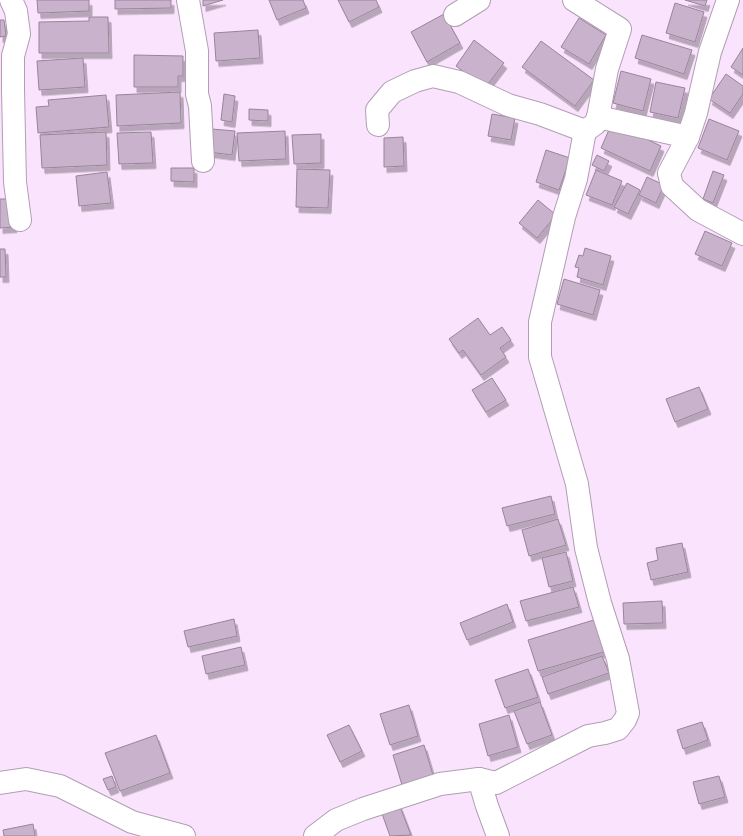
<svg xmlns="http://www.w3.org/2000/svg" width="743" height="836" font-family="'Archivo Narrow',sans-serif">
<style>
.building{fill:#c9b3cc;stroke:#99849b;filter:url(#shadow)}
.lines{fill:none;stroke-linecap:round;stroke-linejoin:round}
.minor-casing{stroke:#b29db5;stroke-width:24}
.minor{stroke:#fff;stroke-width:22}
</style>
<defs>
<filter id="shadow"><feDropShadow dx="3" dy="5.5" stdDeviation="0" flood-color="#0004"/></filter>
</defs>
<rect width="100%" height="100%" fill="#fae3fc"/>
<!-- building -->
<g class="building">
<polygon points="37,0 89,0 89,11 38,13"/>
<polygon points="115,0 171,0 171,8 115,9"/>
<polygon points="203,0 223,0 203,6"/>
<polygon points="269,0 303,0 306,8 277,20"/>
<polygon points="338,0 376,0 379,7 349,22"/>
<polygon points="685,0 707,0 705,6"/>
<polygon points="675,3 704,12 695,42 666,33"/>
<polygon points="444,14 460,43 427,62 411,32"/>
<polygon points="89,17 108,17 109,53 39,53 39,22 89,21"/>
<polygon points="579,18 606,35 589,64 561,47"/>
<polygon points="0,20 4,20 6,36 0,37"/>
<polygon points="258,30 260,58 216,61 214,33"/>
<polygon points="642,35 692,50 684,74 635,58"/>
<polygon points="474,40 504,63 485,88 456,66"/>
<polygon points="541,41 594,80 575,106 522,67"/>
<polygon points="743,48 743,75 731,67"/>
<polygon points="134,55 183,56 183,76 178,76 178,87 134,87"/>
<polygon points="83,58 85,87 39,90 37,61"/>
<polygon points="621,71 651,79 643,111 613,103"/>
<polygon points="726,74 743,86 743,94 730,113 709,99"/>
<polygon points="656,82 685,88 678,118 650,112"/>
<polygon points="180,92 181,123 117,126 116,95"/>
<polygon points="224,94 235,96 232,122 221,120"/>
<polygon points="106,95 109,127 38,133 36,107 49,106 48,100"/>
<polygon points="249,109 268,110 268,121 249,120"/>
<polygon points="492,114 515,118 511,140 488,136"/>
<polygon points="709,119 739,131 727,160 698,148"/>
<polygon points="612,123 661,146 650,171 601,148"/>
<polygon points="212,129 235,131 232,155 209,152"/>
<polygon points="285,131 286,159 239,161 237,133"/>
<polygon points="106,132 107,165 42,168 40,135"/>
<polygon points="151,132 153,163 119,164 117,133"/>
<polygon points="321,134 321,163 294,164 292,135"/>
<polygon points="403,137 404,166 384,167 384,138"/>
<polygon points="546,150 570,158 559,190 536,182"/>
<polygon points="597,155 609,161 604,171 592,165"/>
<polygon points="171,168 194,168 194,182 171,181"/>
<polygon points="297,169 330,170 328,208 296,207"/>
<polygon points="596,170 622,181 612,205 586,195"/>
<polygon points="713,171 724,175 713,203 703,199"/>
<polygon points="107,172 111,203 79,206 76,176"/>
<polygon points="647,177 664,185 656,203 639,195"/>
<polygon points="627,183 640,190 628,214 614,207"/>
<polygon points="0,199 13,199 14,227 0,228"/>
<polygon points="538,200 556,215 537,238 519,223"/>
<polygon points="705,231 732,243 722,266 695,254"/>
<polygon points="585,248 611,256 603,285 577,277 579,268 575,267 579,255 583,256"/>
<polygon points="0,249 5,249 6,277 0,277"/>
<polygon points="564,279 600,290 593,315 557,304"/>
<polygon points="478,318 490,335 502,327 511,340 500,348 506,357 481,375 463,350 459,353 449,339"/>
<polygon points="492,378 506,400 486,412 472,390"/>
<polygon points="699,387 708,409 675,422 666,399"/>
<polygon points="551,496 555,514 507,526 502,508"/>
<polygon points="558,519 566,545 529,556 522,530"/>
<polygon points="682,543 688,572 651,580 647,563 658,560 656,548"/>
<polygon points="566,552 573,581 549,587 542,558"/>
<polygon points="573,587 579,607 526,621 520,601"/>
<polygon points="662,601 663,623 624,624 623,603"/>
<polygon points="507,604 513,622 467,640 460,623"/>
<polygon points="234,619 237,636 188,647 184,631"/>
<polygon points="597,619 607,651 538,671 528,640"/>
<polygon points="241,647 245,665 206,674 202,656"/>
<polygon points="602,656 609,673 548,694 542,677"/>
<polygon points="528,669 538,697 505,708 495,680"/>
<polygon points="540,702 552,735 527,744 514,711"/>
<polygon points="409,705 418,736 390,745 380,714"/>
<polygon points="509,715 518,747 488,756 479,724"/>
<polygon points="702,722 708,740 683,749 677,730"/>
<polygon points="349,725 362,751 340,762 327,735"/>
<polygon points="156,735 170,773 120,791 105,753"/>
<polygon points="424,745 433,775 402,785 393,755"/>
<polygon points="112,776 116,787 108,790 103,779"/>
<polygon points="719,776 725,797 699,804 693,782"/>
<polygon points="399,804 411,835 390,836 381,811"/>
<polygon points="33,824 35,836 4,836 3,830"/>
</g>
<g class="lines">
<!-- minor casing -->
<g class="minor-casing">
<g id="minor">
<polyline points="11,0 16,11 19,34 13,56 13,90 15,182 20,220"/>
<polyline points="188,0 197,51 197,94 200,106 203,161"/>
<polyline points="574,0 620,29 607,69 598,117"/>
<polyline points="728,0 710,52 696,113 688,137 669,173 672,186 698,210 743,234"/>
<polyline points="455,15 479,0"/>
<polyline points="378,125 377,110 392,92 415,81 433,76 459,82 508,105 540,114 585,131"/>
<polyline points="479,779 487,806 498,836"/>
<polyline points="0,783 26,779 60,786 132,822 184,836"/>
<polyline points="315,836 336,820 363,809 440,784 479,779 496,783 588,736 605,733 618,729 625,720 628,713 618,659 600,603 586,548 577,484 540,357 540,322 564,217 576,179 585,131 595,124 598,117 688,137"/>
</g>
</g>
<!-- minor -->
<use href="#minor" class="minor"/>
</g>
</svg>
